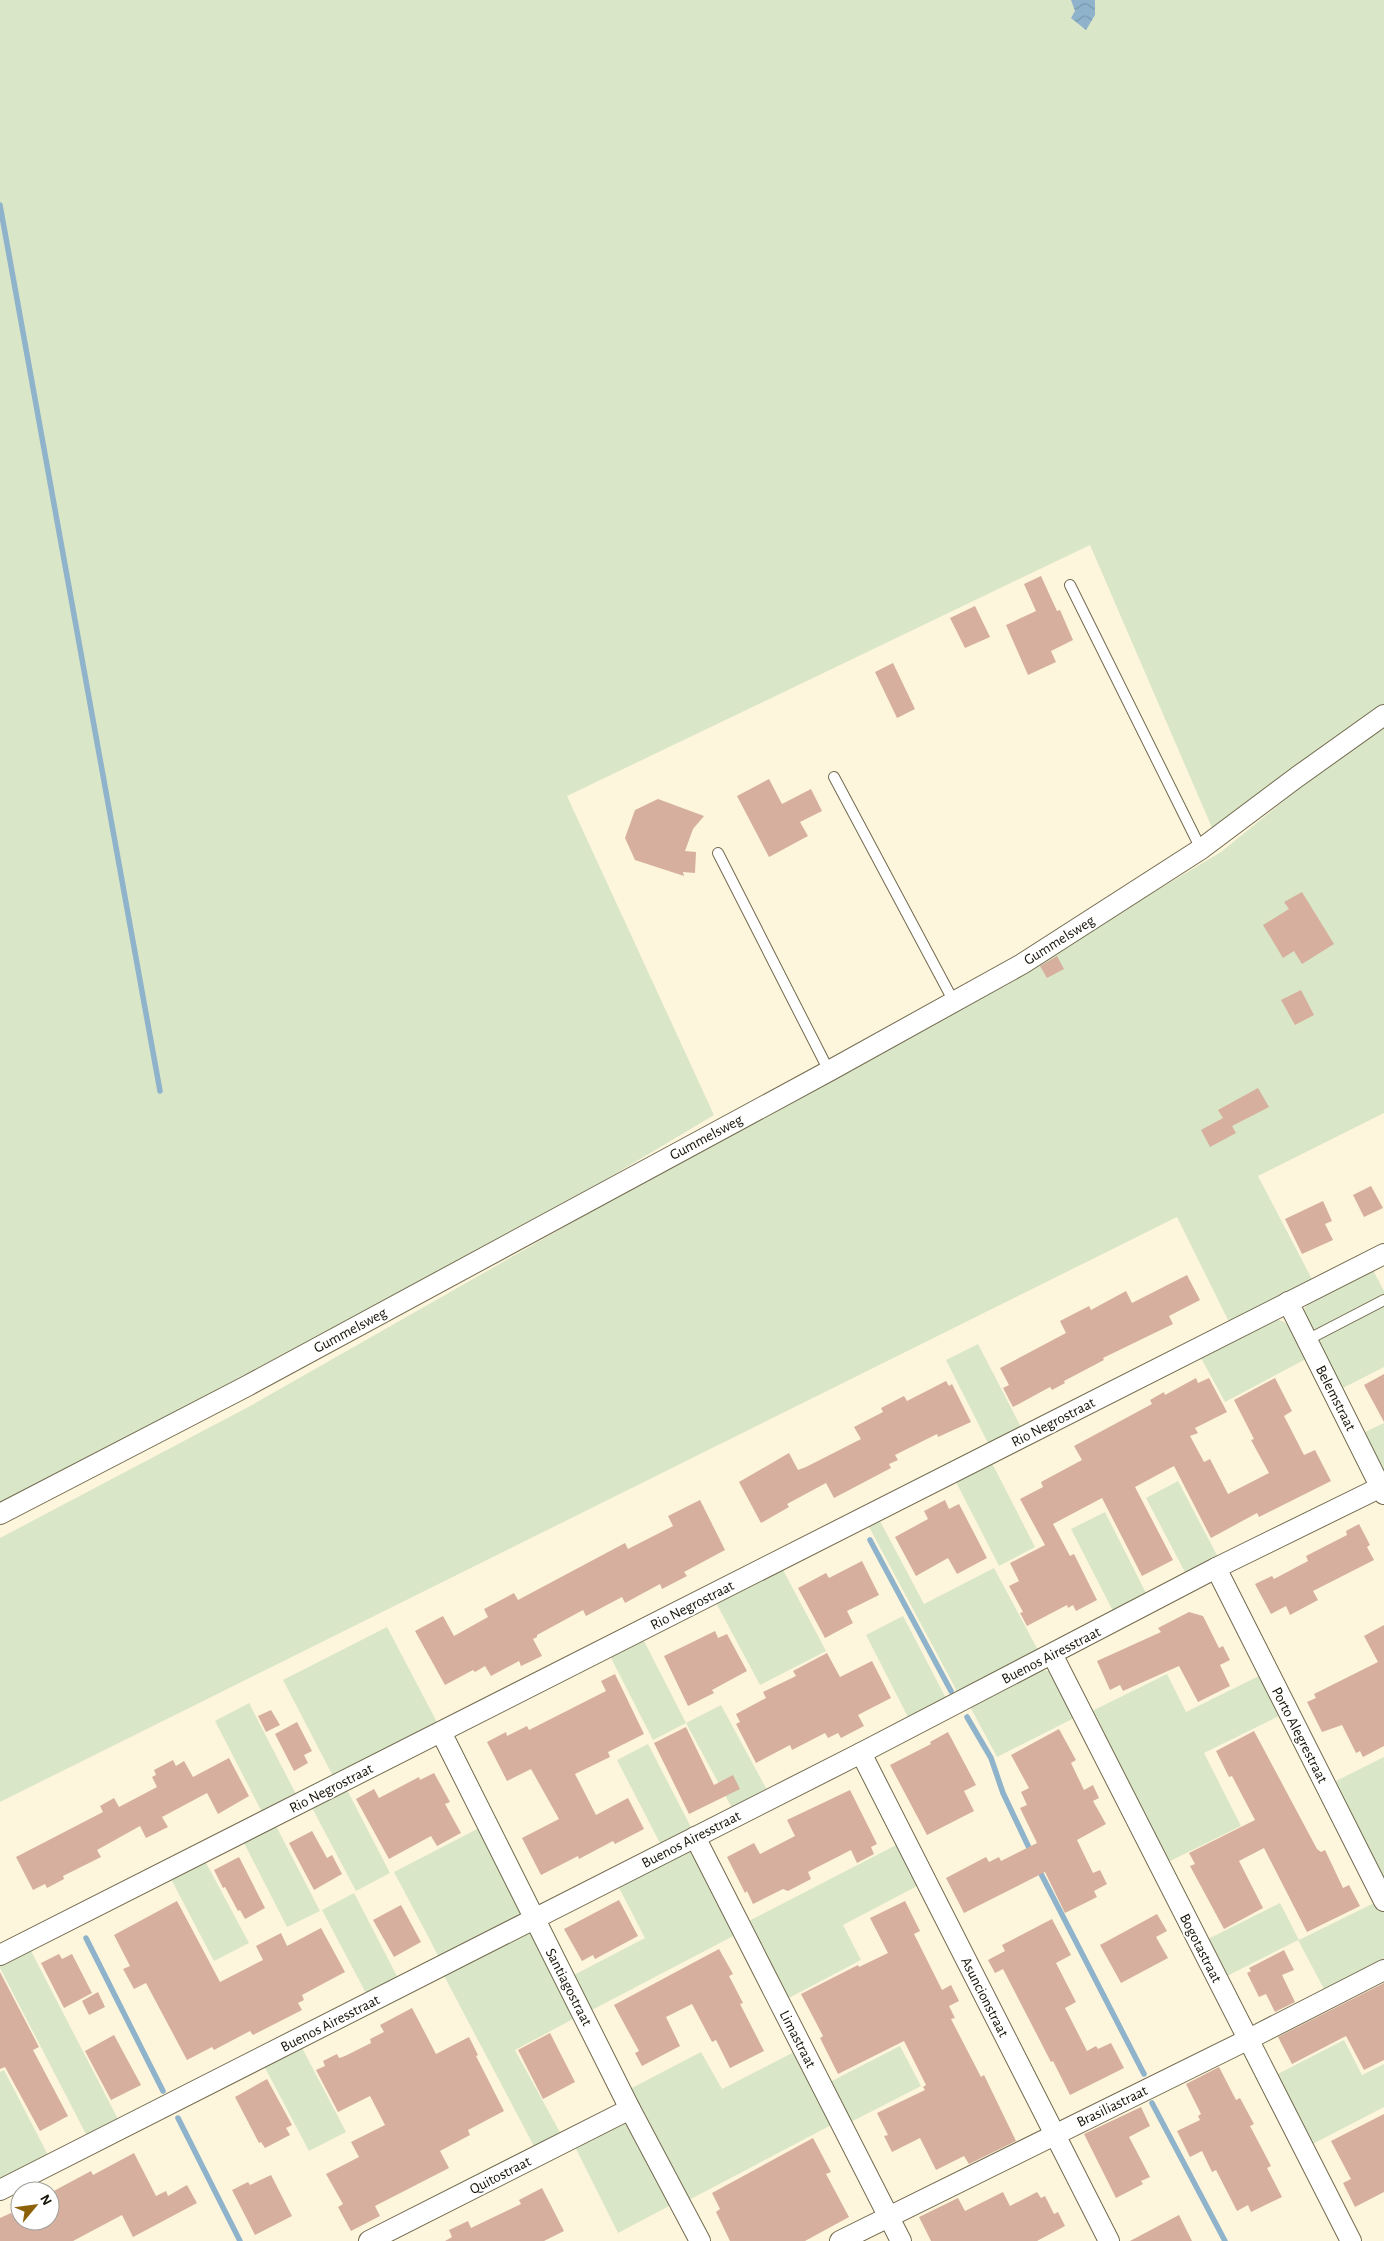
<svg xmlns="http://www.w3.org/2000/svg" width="1384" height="2241" font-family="'Alegreya Sans',sans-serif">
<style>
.green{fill:#dae6c8}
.water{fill:url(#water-waves)}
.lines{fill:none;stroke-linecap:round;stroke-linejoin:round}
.stream{stroke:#8eb3cb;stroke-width:5.5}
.building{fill:#d7af9e}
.lane-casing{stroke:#736a4e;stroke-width:12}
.street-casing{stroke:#736a4e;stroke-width:22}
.lane{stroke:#fff;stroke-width:10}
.street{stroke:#fff;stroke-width:20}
.labels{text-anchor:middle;stroke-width:4;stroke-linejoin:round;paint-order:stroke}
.street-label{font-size:15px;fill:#151207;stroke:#fff}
</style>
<defs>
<pattern id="water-waves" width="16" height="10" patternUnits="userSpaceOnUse" patternTransform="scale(1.25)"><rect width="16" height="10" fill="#8eb3cb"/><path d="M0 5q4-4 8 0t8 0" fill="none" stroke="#7a99ad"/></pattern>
</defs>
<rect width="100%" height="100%" fill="#fdf6dc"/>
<!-- green -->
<g class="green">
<polygon points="0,0 1384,0 1384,706 1213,830 1090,545 567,796 714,1115 245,1395 0,1522"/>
<polygon points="1384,727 1384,1113 1258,1176 1314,1283 1231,1326 1177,1217 0,1802 0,1538 252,1405 724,1136 1023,970 1221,852 1302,786"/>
<polygon points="1373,1270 1384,1291 1384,1367 1341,1389 1306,1319 1304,1309 1309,1303"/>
<path d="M 1279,1320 C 1294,1324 1299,1345 1306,1359 L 1225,1402 L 1201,1358 L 1271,1321 Z"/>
<polygon points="978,1344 1023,1431 990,1447 946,1360"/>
<polygon points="1384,1423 1384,1478 1361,1434"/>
<polygon points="992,1463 1035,1547 999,1566 956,1482"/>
<polygon points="1178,1481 1220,1561 1188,1578 1146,1498"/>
<polygon points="1105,1512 1149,1599 1115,1615 1071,1529"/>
<polygon points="880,1521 924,1604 994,1568 1039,1652 958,1693 869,1527"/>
<polygon points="781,1566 826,1651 760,1685 715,1601"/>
<polygon points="903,1616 947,1700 909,1719 866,1635"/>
<polygon points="387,1627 439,1726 335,1780 283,1680"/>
<polygon points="643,1639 686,1723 721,1705 767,1790 732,1808 686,1723 653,1740 610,1656"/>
<polygon points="1038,1669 1052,1672 1078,1716 997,1757 968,1703"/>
<polygon points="1167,1674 1186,1712 1263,1674 1283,1714 1204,1753 1241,1826 1166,1863 1088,1713"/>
<polygon points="249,1703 297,1796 263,1814 215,1721"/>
<polygon points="648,1744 693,1831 662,1847 617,1760"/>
<polygon points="1384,1757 1384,1889 1330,1784"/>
<polygon points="346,1788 390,1873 356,1891 311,1806"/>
<polygon points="275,1824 320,1911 287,1927 243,1841"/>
<polygon points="481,1827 524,1912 520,1921 441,1961 394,1872"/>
<polygon points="900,1843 921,1884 843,1925 861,1960 785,2000 745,1923"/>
<polygon points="688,1850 696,1854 739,1933 590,2011 572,1976 645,1938 616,1882"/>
<polygon points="205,1861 249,1943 214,1961 171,1879"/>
<polygon points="354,1893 399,1980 368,1997 322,1910"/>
<polygon points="1378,1901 1384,1912 1384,1962 1325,1991 1298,1940 1223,1978 1204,1941 1280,1903 1299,1940"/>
<polygon points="528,1932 533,1935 577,2017 515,2050 562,2136 536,2150 442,1972"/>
<polygon points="30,1949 119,2121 88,2138 0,1968 0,1965"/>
<polygon points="1344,2040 1362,2075 1384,2064 1384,2107 1307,2147 1272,2077"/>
<polygon points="299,2042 346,2132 309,2151 262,2062"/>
<polygon points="900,2046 921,2086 847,2124 826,2084"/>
<polygon points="796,2051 835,2123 687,2201 628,2090 701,2052 722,2089"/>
<polygon points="4,2070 49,2157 0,2183 0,2072"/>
<polygon points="630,2121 671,2205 618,2233 575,2147 623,2122"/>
</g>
<!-- water -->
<polygon class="water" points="1071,0 1095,0 1095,15 1086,30 1071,18 1075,11"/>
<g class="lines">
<!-- stream -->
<g class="stream">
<polyline points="0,205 160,1091"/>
<polyline points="870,1540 951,1691"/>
<polyline points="967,1717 991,1758 1003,1793 1031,1852"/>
<polyline points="1038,1868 1144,2074"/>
<polyline points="86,1938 163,2091"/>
<polyline points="1152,2103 1225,2241"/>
<polyline points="178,2118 240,2241"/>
</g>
</g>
<!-- building -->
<g class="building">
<polygon points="1041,576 1057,611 1060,610 1073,640 1051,651 1056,662 1028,675 1006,625 1036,611 1024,584"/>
<polygon points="975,606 990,637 965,648 950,618"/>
<polygon points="893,663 915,709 897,718 875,672"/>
<polygon points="769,779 782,804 811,789 822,811 800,822 808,836 769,857 737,796"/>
<polygon points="658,799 704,816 693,829 685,851 696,852 695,873 683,872 684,876 635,860 625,838 635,810"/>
<polygon points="1302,892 1334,944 1302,964 1294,951 1283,958 1263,925 1289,909 1284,902"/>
<polygon points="1057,956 1064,969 1047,978 1040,966"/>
<polygon points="1301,990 1314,1015 1295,1025 1281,1000"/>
<polygon points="1258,1088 1269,1107 1232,1126 1236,1133 1210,1147 1201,1130 1223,1118 1218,1110"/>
<polygon points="1371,1186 1383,1208 1364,1217 1353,1195"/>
<polygon points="1323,1201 1332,1221 1325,1224 1333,1240 1302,1254 1285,1219"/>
<polygon points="1187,1275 1200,1300 1169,1316 1173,1324 1103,1358 1104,1360 1064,1381 1065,1383 1052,1390 1050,1387 1013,1407 1003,1388 1009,1385 1000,1368 1066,1333 1060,1321 1089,1306 1091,1310 1126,1291 1132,1303"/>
<polygon points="1384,1374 1384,1422 1364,1385"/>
<polygon points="1196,1378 1198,1383 1209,1378 1227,1412 1195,1428 1198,1433 1190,1436 1204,1462 1210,1459 1228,1494 1269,1473 1251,1440 1254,1439 1234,1400 1275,1378 1292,1411 1284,1416 1304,1455 1315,1450 1331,1481 1259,1517 1257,1513 1211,1538 1174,1466 1135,1487 1173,1560 1142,1576 1102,1498 1053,1524 1070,1556 1074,1554 1097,1600 1076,1611 1073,1605 1068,1608 1067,1605 1027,1626 1020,1613 1023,1612 1009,1586 1019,1581 1010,1563 1045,1545 1020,1499 1043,1487 1041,1482 1082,1460 1074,1446 1152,1404 1150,1400 1164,1392 1165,1395"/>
<polygon points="946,1381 949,1386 952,1384 971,1422 938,1437 937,1434 895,1455 898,1460 889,1464 891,1468 834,1498 826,1483 787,1504 789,1507 761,1523 739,1482 789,1453 798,1470 806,1467 861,1439 854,1427 883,1412 881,1408 904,1396 907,1401"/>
<polygon points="700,1500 725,1550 684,1572 687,1576 662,1589 660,1584 625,1603 622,1597 586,1616 583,1610 537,1635 537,1637 533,1639 542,1656 521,1666 519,1661 491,1676 485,1666 475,1672 473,1670 445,1685 415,1631 443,1616 454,1636 488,1617 484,1609 514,1593 518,1600 625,1543 628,1549 673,1526 668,1516"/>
<polygon points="945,1500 949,1509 959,1504 987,1558 957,1574 948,1558 916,1576 895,1537 928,1519 924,1511"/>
<polygon points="1359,1524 1370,1545 1367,1547 1374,1560 1313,1591 1318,1600 1290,1615 1286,1606 1271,1614 1255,1584 1272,1576 1274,1579 1308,1561 1306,1556 1347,1535 1346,1531"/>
<polygon points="862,1561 879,1595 847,1611 853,1623 825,1638 798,1588 826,1573 829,1578"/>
<polygon points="1189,1612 1203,1616 1219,1648 1223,1646 1230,1660 1220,1665 1230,1686 1198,1702 1179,1666 1123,1691 1120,1685 1110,1690 1097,1661 1161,1632 1158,1628"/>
<polygon points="1384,1625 1384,1746 1363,1757 1360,1751 1356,1753 1342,1725 1322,1732 1307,1702 1316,1698 1314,1694 1378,1662 1364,1636"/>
<polygon points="715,1631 718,1638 727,1634 747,1671 712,1690 714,1693 688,1706 664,1656"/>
<polygon points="827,1653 840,1677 872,1661 891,1698 858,1715 864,1726 841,1738 838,1733 828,1738 825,1733 792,1750 790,1745 756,1763 736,1724 740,1722 736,1714 766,1698 763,1692 796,1676 793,1671"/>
<polygon points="615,1674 644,1734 608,1752 610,1757 575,1774 596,1815 628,1798 644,1829 615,1844 613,1841 579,1859 578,1856 541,1875 522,1838 559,1819 531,1769 507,1781 487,1742 506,1732 507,1736 527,1726 529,1730 606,1691 601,1681"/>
<polygon points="271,1710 280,1725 266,1732 258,1716"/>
<polygon points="297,1722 312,1751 304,1755 308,1763 294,1771 275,1734"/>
<polygon points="686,1727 714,1785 733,1775 740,1789 689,1814 654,1743"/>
<polygon points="1059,1729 1076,1760 1071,1763 1084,1790 1093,1785 1099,1798 1093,1801 1106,1824 1077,1840 1093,1873 1100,1870 1107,1884 1094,1891 1097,1897 1065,1913 1045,1872 964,1913 946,1878 986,1857 989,1862 999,1857 1001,1861 1037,1843 1020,1808 1027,1805 1021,1792 1029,1788 1011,1755"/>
<polygon points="1254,1731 1317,1849 1321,1852 1325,1850 1343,1888 1349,1885 1360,1906 1307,1932 1264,1848 1239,1861 1263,1908 1224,1929 1190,1866 1195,1864 1189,1853 1255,1820 1232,1776 1229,1777 1216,1751"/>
<polygon points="948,1732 976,1785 964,1791 974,1811 927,1835 890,1765 931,1744 930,1742"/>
<polygon points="229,1758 249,1796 218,1814 207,1793 162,1817 168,1827 146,1838 140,1826 97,1850 101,1857 63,1876 64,1879 47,1888 45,1884 33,1890 16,1857 103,1812 100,1806 114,1798 119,1807 157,1787 152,1777 156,1775 154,1770 173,1760 176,1766 184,1761 193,1777"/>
<polygon points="434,1773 450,1802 445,1804 461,1833 437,1846 431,1836 389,1859 356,1799 374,1789 379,1798 419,1777 420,1780"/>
<polygon points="850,1790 877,1844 871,1847 874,1854 857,1863 851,1850 808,1872 811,1879 788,1891 783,1889 753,1904 747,1891 745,1893 727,1857 754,1843 760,1854 795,1836 787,1820"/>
<polygon points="312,1831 327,1858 332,1855 342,1874 314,1890 289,1843"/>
<polygon points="239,1857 265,1908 245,1919 240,1910 238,1911 225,1887 223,1888 214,1870"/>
<polygon points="619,1900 638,1936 595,1959 593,1955 582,1961 564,1929"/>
<polygon points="177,1901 220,1982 263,1960 256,1946 281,1933 287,1946 321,1928 345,1972 302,1995 304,2000 298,2003 302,2010 253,2035 250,2031 214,2050 212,2047 187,2060 146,1983 134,1989 123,1969 130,1966 114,1935"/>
<polygon points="905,1901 920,1931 914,1934 942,1990 951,1985 959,2001 949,2006 955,2018 951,2019 981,2077 984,2075 1016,2141 969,2164 964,2156 936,2170 920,2138 892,2152 884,2136 888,2135 877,2113 925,2090 923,2087 926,2085 904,2041 838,2074 820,2038 823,2036 801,1994 858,1965 859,1967 888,1953 870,1918"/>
<polygon points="401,1905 421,1942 394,1957 373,1920"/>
<polygon points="1157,1914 1167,1931 1156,1937 1168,1958 1121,1983 1100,1945"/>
<polygon points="1052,1919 1071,1955 1056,1963 1076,2002 1065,2008 1087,2051 1096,2046 1098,2049 1111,2043 1124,2068 1070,2095 1053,2061 1051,2062 1003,1969 995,1973 988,1960 1005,1951 1002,1945"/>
<polygon points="719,1949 733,1974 729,1976 743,2003 740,2004 764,2051 730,2068 716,2040 712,2042 692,2004 666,2017 680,2046 642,2066 635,2053 639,2051 614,2005"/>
<polygon points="1284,1950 1294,1970 1282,1975 1295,2002 1275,2012 1266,1994 1259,1997 1247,1973 1251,1971 1249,1968"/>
<polygon points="59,1954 62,1959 72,1954 92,1993 64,2008 41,1963"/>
<polygon points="0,1972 39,2047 33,2050 68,2116 40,2131 5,2067 0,2069"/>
<polygon points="1384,1983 1384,2060 1364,2070 1346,2036 1292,2064 1278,2037"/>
<polygon points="98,1992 105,2007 89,2015 82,2001"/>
<polygon points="412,2008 436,2054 469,2037 478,2055 476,2056 504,2111 468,2130 470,2135 440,2151 449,2168 375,2206 380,2216 351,2231 338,2207 343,2204 326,2174 359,2157 351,2142 385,2125 370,2096 338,2112 316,2070 325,2066 323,2061 337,2054 339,2058 345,2056 371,2043 370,2039 384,2032 380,2025"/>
<polygon points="550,2033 575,2082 543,2099 518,2050"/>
<polygon points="114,2035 141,2085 111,2100 85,2051"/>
<polygon points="1219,2067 1236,2100 1240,2098 1254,2124 1250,2126 1271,2166 1267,2168 1282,2197 1251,2212 1248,2205 1237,2211 1216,2170 1212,2172 1202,2151 1190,2157 1177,2131 1200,2120 1198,2116 1201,2114 1186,2084"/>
<polygon points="267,2079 292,2125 286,2128 290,2135 265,2148 261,2142 259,2143 235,2097"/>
<polygon points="1141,2107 1150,2126 1129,2137 1150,2177 1141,2181 1143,2184 1116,2198 1084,2134"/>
<polygon points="1384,2114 1384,2192 1355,2207 1343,2183 1351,2179 1331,2141"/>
<polygon points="813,2138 831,2172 826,2174 849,2217 805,2241 730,2241 716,2212 720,2209 712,2193"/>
<polygon points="134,2153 156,2196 166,2191 168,2196 187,2185 197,2203 133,2237 122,2215 73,2241 0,2241 0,2218 11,2213 13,2216 20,2212 20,2221 50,2221 50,2193 91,2171 93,2175"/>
<polygon points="271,2175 292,2216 255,2235 232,2190 248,2182 250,2185"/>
<polygon points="542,2188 564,2231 544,2241 445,2241 452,2237 449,2230 468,2221 471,2228 521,2204 519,2200"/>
<polygon points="1003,2192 1010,2206 1037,2192 1041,2198 1045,2196 1054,2214 1058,2212 1065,2226 1037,2241 931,2241 919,2217 958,2198 965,2211"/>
<polygon points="1179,2215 1192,2241 1130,2241"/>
</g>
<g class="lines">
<!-- lane casing -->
<g class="lane-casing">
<g id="lane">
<polyline points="1070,585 1201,849"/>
<polyline points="834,777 954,1002"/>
<polyline points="718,853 829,1071"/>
<polyline points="1307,1340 1384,1300"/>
</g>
</g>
<!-- street casing -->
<g class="street-casing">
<g id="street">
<polyline points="1288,1302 1384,1494"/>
<polyline points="0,1514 247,1386 829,1071 1022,964 1201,849 1297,777 1384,715"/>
<polyline points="1216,1568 1384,1901"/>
<polyline points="1052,1654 1351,2241"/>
<polyline points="441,1732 630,2109 700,2241"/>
<polyline points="861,1753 1109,2241"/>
<polyline points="695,1837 901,2241"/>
<polyline points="0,1955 1384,1254"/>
<polyline points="0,2190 861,1753 1216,1568 1381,1487"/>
<polyline points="369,2241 630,2109"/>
<polyline points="840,2241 1247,2040 1384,1970"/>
</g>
</g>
<!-- lane -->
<use href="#lane" class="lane"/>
<!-- street -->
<use href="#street" class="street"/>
</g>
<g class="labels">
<!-- street labels -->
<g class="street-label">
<text transform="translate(1059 940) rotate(-32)" y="5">Gummelsweg</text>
<text transform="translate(706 1137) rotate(-28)" y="5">Gummelsweg</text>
<text transform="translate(350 1330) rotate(-28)" y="5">Gummelsweg</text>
<text transform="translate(1336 1398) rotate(63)" y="5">Belemstraat</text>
<text transform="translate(1053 1422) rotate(-27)" y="5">Rio Negrostraat</text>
<text transform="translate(692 1605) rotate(-27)" y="5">Rio Negrostraat</text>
<text transform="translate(1051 1655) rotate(-27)" y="5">Buenos Airesstraat</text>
<text transform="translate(1300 1735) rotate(63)" y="5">Porto Alegrestraat</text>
<text transform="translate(331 1788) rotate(-27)" y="5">Rio Negrostraat</text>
<text transform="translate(691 1839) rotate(-27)" y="5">Buenos Airesstraat</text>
<text transform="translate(1201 1948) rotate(63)" y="5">Bogotastraat</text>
<text transform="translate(569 1987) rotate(63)" y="5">Santiagostraat</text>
<text transform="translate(985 1997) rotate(63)" y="5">Asuncionstraat</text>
<text transform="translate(330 2023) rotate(-27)" y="5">Buenos Airesstraat</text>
<text transform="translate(798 2039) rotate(63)" y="5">Limastraat</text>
<text transform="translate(1112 2106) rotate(-26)" y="5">Brasiliastraat</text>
<text transform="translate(500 2175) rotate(-27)" y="5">Quitostraat</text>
</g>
</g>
<!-- north arrow -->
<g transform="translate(35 2206) rotate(61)"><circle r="24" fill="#ffffff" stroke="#a1a09c"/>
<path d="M0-4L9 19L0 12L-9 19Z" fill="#8d6107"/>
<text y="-8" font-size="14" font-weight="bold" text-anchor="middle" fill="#151207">N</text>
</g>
</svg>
